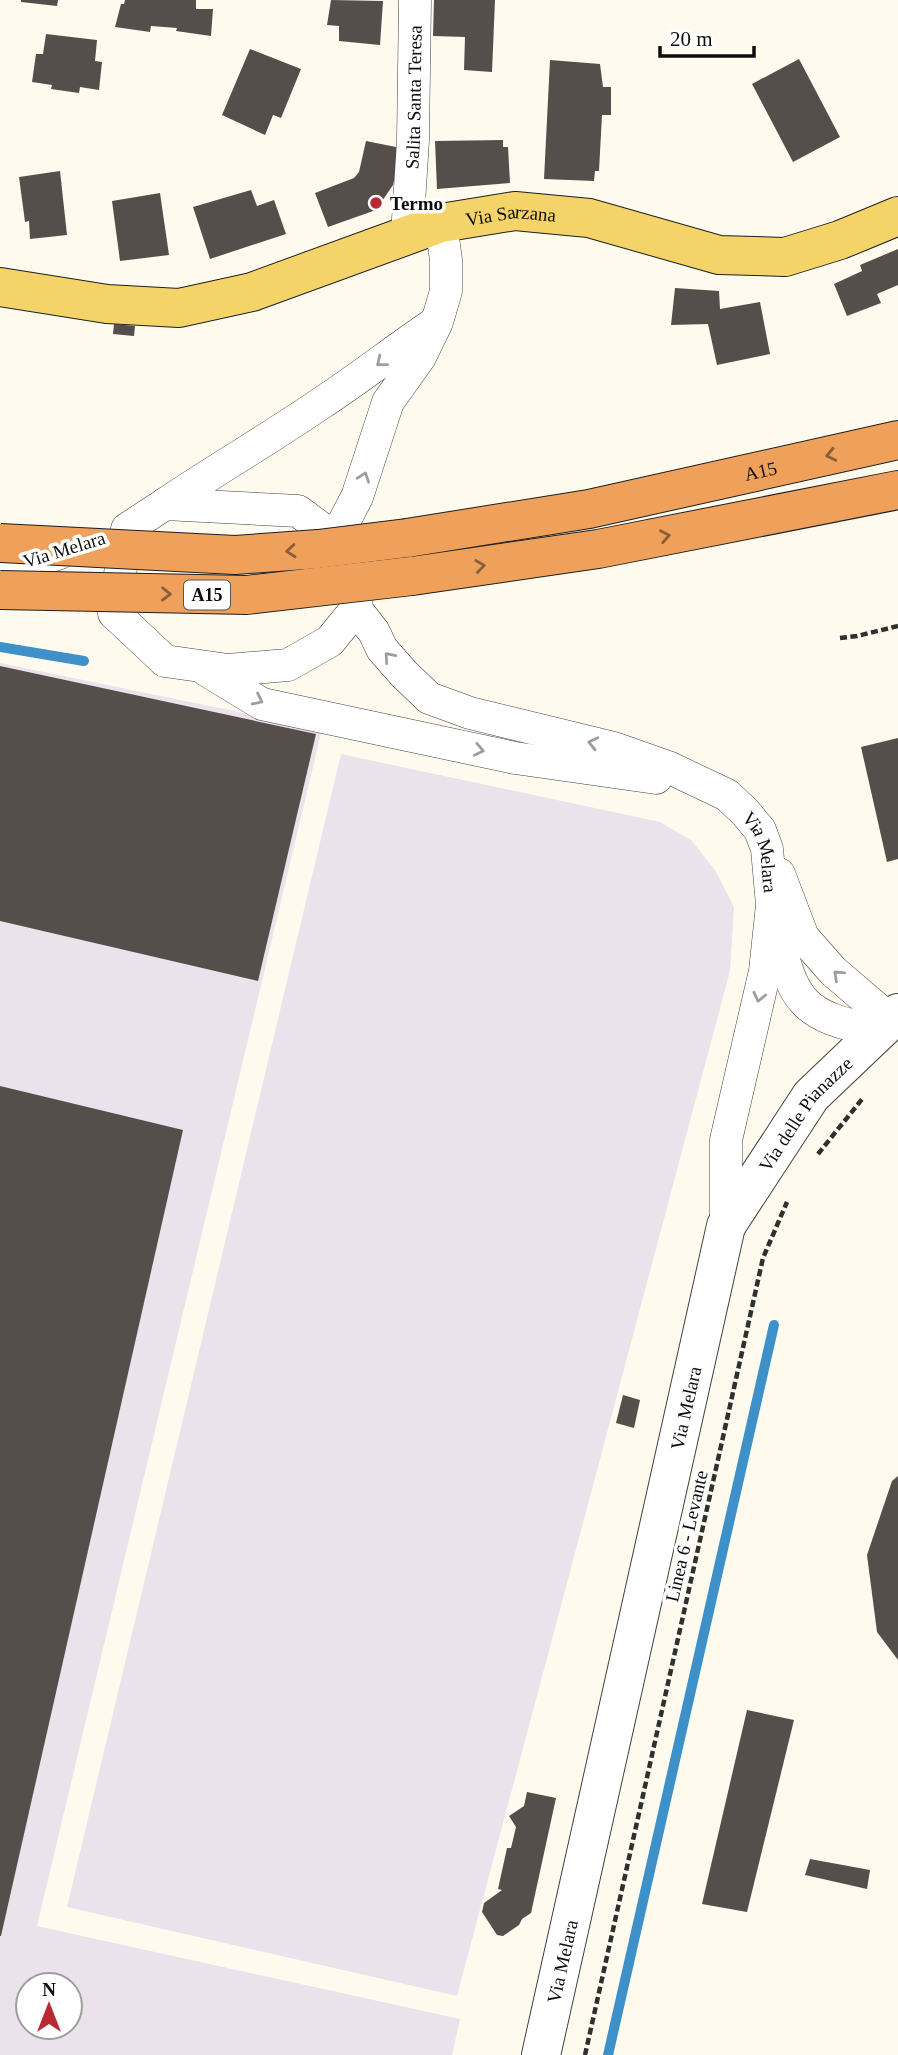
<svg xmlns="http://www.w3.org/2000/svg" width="898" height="2055" font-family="'Times New Roman',serif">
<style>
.industrial{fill:#ebe2ec;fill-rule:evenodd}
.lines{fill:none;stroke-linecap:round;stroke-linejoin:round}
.stream{stroke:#3e90c9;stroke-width:10}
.building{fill:#554e4a}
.minor-casing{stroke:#404040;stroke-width:33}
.tertiary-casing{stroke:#404040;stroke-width:40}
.primary-casing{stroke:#1e1e1e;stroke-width:40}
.motorway-casing{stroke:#1e1e1e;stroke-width:40}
.path{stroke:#2f2f2f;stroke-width:4.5;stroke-dasharray:7 3.5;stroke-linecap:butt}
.minor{stroke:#fff;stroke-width:32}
.tertiary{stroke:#fff;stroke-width:38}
.primary{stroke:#f4d368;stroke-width:38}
.motorway{stroke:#efa05b;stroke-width:38}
.motorway-bridge-casing{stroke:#1e1e1e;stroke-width:40;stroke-linecap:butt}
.motorway-bridge{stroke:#efa05b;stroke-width:38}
.oneway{stroke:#9e9e9e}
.oneway2{stroke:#895e38}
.poi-dot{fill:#b82a2f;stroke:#fff;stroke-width:2.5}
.labels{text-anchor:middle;stroke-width:7;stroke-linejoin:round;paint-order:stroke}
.shield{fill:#fff;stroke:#565656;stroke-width:2}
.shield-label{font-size:18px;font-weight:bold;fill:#0d0d0d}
.street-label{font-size:19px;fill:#0d0d0d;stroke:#fff}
.poi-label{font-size:19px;font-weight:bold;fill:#0d0d0d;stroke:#fff;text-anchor:start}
</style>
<rect width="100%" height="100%" fill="#fefbee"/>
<!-- industrial -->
<g class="industrial">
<path d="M 0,663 L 322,729 L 37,1926 L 460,2019 L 452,2055 L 0,2055 ZM 28,1985 L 70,1985 L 70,2027 L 28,2027 Z"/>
<polygon points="341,754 660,822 691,840 715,870 734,907 730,971 457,1996 67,1907"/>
</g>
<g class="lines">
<!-- stream -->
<g class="stream">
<polyline points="0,647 84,661"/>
<polyline points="608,2055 774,1325"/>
</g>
</g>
<!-- building -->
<g class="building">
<polygon points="21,0 58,0 57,6 21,2"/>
<polygon points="125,0 196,0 196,9 213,9 211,36 176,31 177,28 151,26 150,32 115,27 121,4 124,4"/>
<polygon points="331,0 383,1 380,45 339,41 339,26 327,25"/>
<polygon points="434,0 495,0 492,72 464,70 465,37 433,36"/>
<polygon points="46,34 97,40 95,61 102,62 99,90 80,87 79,93 51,89 52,85 32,82 36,54 43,54"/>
<polygon points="250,49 301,69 281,118 273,115 265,135 222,115"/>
<polygon points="799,59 840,137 793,162 752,84"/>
<polygon points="550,60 600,64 603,87 611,87 611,115 602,115 599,171 595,171 594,181 544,179"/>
<polygon points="503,140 503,147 508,147 510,183 437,189 435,141"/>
<polygon points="366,141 401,148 393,185 376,210 328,227 315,193 354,178 359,172"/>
<polygon points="60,171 67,235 30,239 29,221 25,222 19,177"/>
<polygon points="251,190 257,206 274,200 286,234 210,259 193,207"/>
<polygon points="160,193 169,255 120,261 112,201"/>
<polygon points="898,249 898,285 877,294 881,303 847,316 834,284 862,271 860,265"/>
<polygon points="675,288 719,291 720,309 760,302 770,354 717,365 708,324 671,325"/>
<polygon points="114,324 135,326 134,336 113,334"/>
<polygon points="0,666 316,734 258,981 0,921"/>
<polygon points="898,738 898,859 887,862 861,747"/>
<polygon points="0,1086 183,1130 1,1936 0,1936"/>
<polygon points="623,1395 640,1400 634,1428 616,1423"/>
<polygon points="898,1476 898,1660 877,1632 867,1555 892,1481"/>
<polygon points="747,1710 794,1720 747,1912 702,1904"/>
<polygon points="527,1792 556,1798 531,1913 522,1919 519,1925 503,1936 497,1935 482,1912 484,1903 502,1890 498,1889 507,1848 511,1848 516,1827 509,1816 524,1806"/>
<polygon points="810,1859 870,1870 867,1889 805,1875"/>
</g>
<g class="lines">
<!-- minor casing -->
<g class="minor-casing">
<g id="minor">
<path id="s1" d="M 407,235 L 413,140 L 415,0"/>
<polygon points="165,504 298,511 360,557 356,609 330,641 288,665 228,670 165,661 114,613 127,529"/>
<path d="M 165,504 C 217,469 269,439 320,404 C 360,378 396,349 435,323"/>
<polyline points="335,539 357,497 388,402 420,357 437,322 446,291 446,260 441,223"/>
<polyline points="0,567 48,557 60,553"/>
<path id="s2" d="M 356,609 L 374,632 L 382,649 L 404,674 L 429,698 L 470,713 L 614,748 L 668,767 L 727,795 L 745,812 L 760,830 L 767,849 L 772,905 L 765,971 L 726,1140 L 726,1226"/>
<polyline points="206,670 262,704 515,758 656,778"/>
<polyline points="779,874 803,937 833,971 890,1020"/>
<path d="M 777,930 C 792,1003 804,1017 878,1031"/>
</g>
</g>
<!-- tertiary casing -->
<g class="tertiary-casing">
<g id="tertiary">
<path id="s3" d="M 541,2055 L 726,1226 L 811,1096 L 898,1013"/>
</g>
</g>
<!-- primary casing -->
<g class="primary-casing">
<g id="primary">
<path id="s4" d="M 0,287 L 107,304 L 179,308 L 252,292 L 441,223 L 515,211 L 589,218 L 719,255 L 785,257 L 840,240 L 898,216"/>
</g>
</g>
<!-- motorway casing -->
<g class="motorway-casing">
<g id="motorway">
<path id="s5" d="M 407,538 L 589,509 L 898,440"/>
<polyline points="412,576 598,549 898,490"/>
</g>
</g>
<!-- path -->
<g class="path">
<polyline points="840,638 857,636 898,626"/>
<polyline points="818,1154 863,1098"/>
<polyline points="585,2055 763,1258 787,1202"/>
</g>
<!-- minor -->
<use href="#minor" class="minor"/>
<!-- tertiary -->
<use href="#tertiary" class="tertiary"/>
<!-- primary -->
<use href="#primary" class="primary"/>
<!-- motorway -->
<use href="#motorway" class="motorway"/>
<!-- motorway-bridge casing -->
<g class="motorway-bridge-casing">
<g id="motorway-bridge">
<polyline points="0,543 235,555 318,549 407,538"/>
<polyline points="0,590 247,595 412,576"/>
</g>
</g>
<!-- motorway-bridge -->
<use href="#motorway-bridge" class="motorway-bridge"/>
</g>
<!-- one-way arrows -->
<defs><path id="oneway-chevron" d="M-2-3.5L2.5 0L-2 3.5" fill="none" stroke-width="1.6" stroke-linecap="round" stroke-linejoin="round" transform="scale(1.75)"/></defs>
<g class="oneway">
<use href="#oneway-chevron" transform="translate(381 362) rotate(141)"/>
<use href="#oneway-chevron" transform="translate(364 477) rotate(-71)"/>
<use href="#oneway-chevron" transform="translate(389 657) rotate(-131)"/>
<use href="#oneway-chevron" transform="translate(258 700) rotate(26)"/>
<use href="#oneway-chevron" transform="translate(593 743) rotate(-167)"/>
<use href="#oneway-chevron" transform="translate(479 750) rotate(12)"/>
<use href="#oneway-chevron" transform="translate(838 975) rotate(-137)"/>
<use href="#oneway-chevron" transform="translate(759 997) rotate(103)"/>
</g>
<g class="oneway2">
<use href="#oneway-chevron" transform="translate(831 455) rotate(167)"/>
<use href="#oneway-chevron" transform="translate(665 536) rotate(-11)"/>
<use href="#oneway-chevron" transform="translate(291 551) rotate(175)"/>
<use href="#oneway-chevron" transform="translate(480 566) rotate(-8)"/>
<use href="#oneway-chevron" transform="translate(166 594) rotate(1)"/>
</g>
<!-- markers -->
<circle class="poi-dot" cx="376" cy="203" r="7"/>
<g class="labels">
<!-- shield labels -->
<rect class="shield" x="184" y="580.5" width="46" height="29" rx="5"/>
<g class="shield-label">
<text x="207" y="601">A15</text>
</g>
<!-- street labels -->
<g class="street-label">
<text dy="7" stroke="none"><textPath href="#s1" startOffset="138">Salita Santa Teresa</textPath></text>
<text dy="7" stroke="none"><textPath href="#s4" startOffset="527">Via Sarzana</textPath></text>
<text dy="7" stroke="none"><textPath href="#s5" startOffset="360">A15</textPath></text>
<text transform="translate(64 549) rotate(-17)" y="7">Via Melara</text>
<text dy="7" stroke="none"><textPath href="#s2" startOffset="500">Via Melara</textPath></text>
<text dy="7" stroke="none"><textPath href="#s3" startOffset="987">Via delle Pianazze</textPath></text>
<text dy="7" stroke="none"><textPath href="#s3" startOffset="663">Via Melara</textPath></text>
<text transform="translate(686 1536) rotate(-77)" y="7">Linea 6 - Levante</text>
<text dy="7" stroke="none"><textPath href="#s3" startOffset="96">Via Melara</textPath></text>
</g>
<!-- poi labels -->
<g class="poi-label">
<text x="390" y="210">Termo</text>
</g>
</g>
<!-- north arrow -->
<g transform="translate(49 2006)"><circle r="33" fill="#ffffff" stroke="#9e9e9e" stroke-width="2"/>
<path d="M0-5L12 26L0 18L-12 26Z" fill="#b82a2f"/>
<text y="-10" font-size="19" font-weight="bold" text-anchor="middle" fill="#0d0d0d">N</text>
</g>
<!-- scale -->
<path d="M660 46v10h94v-10" fill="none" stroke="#0d0d0d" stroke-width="3.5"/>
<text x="670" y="46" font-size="21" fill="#0d0d0d" stroke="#ffffff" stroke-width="5" paint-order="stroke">20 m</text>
</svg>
